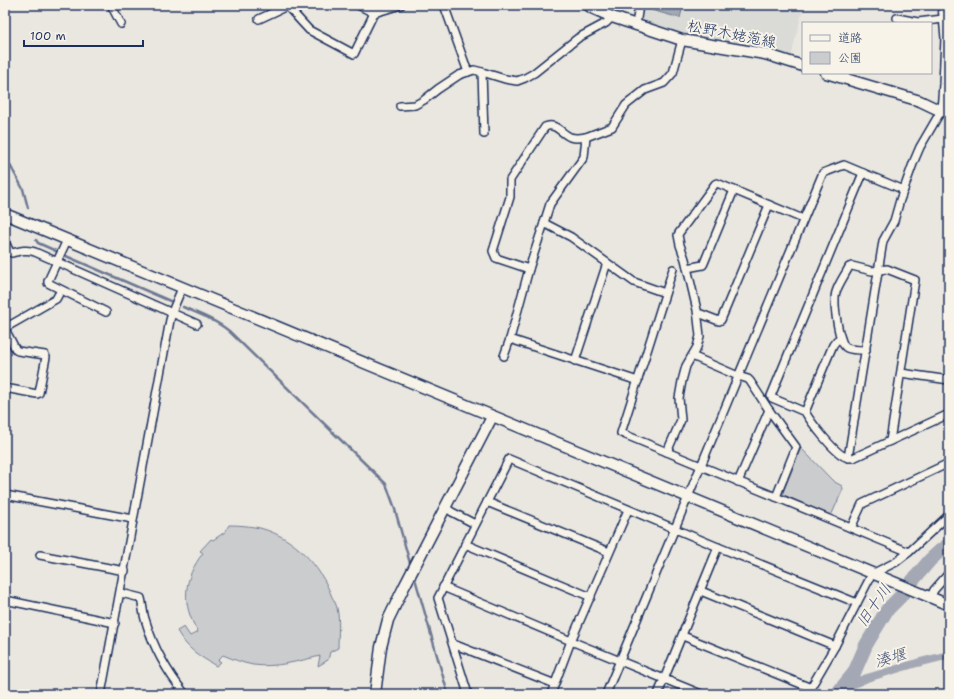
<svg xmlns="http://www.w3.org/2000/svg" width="954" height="699" font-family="'Shantell Sans','Klee One',sans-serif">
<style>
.built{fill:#dadad6}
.green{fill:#cbcccd;stroke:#737e96}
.water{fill:#a3a8b4;stroke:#6d7892}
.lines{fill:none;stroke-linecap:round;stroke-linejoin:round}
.stream{stroke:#6d7892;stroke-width:2.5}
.canal{stroke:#a3a8b4;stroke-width:8}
.river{stroke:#a3a8b4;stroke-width:14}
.street-casing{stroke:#1b2f5e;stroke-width:10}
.secondary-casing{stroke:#1b2f5e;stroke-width:13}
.street{stroke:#f7f3e8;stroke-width:7}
.secondary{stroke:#f7f3e8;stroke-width:10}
.labels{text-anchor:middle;stroke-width:4;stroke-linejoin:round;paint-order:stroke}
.street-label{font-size:15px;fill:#1b2f5e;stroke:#f7f3e8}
.water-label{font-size:16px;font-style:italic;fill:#445378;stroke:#f7f3e8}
</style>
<rect width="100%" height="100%" fill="#eae7e0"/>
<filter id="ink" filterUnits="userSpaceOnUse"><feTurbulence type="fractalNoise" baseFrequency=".025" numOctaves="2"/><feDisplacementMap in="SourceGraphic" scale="8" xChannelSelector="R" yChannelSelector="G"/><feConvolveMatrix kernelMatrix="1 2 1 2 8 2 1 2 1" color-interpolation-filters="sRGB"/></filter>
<g filter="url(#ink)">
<!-- built -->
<polygon class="built" points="643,5 804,5 794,44 792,55 731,42 679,32 642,20 641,18"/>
<!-- green -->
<g class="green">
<polygon points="801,448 833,481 842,486 843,489 831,516 784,495 783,492"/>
<path d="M 229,525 C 240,525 250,526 260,528 C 294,537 320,565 332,597 C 334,600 336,604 337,608 C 340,621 338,634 338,648 L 330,652 L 328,660 L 318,666 L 320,656 C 299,661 275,668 253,665 C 242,663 233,659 223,655 L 218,660 L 221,662 L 216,666 C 198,655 188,650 177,631 L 184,627 L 190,636 L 198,632 C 181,604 183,579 203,553 L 200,551 L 211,539 L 213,540 L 225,532 Z"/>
</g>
<!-- water -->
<polygon class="water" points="653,5 679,5 683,6 680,18 651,10"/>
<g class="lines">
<!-- stream -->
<g class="stream">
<polyline points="5,156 23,189 28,208"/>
<polyline points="36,240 38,243 56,251"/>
<polyline points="66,256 170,301"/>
<path d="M 183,307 C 199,314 216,320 229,331 L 386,484 L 394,506 L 411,567"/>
<polyline points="414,575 448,694"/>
</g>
<!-- canal -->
<polyline class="canal" points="840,690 867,678 917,663 949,655"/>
<!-- river -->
<polyline class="river" points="838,694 840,690 854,673 866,645 887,610 900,597 909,585 930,560 941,550 949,544"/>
<!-- street casing -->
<g class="street-casing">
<g id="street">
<polyline points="111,5 121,24"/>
<polyline points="289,5 287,6 309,30 354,54 378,5"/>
<polyline points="358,5 374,13 401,5"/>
<polyline points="444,5 468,72"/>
<polyline points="897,18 918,22 943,19"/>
<polyline points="259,19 287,6"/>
<polyline points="636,25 639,5"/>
<polyline points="482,72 484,134"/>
<polyline points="400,106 415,105 424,100 438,89 459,75 474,70 482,72 505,79 517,81 525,78 534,73 578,38 606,23 612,17"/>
<polyline points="544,223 550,204 584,157 586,137 612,127 626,105 645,90 664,83 673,73 682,40"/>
<polyline points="67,240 48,281 48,283 106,312"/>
<path d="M 5,242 L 10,252 L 12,253 C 20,251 27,249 35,252 L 197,324"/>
<polyline points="687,268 703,265 704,263 734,190"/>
<path d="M 529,269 L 496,258 L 493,251 L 510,197 L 510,180 L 545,127 C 555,122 561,133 570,137 C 575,139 581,138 586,137"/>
<polyline points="673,269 621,433 909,552"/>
<polyline points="698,314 701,314 719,321 721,320 769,205"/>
<polyline points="5,328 56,299 61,290"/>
<polyline points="5,329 16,350 18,351 45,355 46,357 39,393 37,394 5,388"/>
<path d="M 841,339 L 837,340 L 833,345 L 805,412 C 811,422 835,454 846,457 C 849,458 849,458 853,458 L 949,414"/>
<path d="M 866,350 C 861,350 851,350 847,348 C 838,344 833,301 836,292 C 839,283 845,275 849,267 L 852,266 L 872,271 L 887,269 L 915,280 L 890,441"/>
<polyline points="504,356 510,339"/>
<polyline points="692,356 738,376 748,379 750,381 769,410 796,447 776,497"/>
<polyline points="575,361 607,263"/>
<polyline points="901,373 949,380"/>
<polyline points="638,381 510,339 529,269 544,223 571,237 634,282 665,293"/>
<polyline points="805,412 772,398 771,396 863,173"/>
<polyline points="667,452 681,420 679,398 682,381 686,366 697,347 700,336 697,310 685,259 680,245 678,235 679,233 715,184 717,183 803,219"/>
<polyline points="848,458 883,241 894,221 900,200 914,161 920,147 941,111 943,84 945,38 942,6 945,5"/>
<polyline points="738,482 769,410"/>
<polyline points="5,495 133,519"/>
<polyline points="487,502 609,552"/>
<polyline points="445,507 452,512 475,524"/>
<polyline points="851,528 862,504 949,463"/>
<polyline points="465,544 591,597"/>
<polyline points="40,555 125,571"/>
<polyline points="443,587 571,641 701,694"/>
<polyline points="701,591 835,646"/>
<path d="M 121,593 L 141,598 C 143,606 143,615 146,622 C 154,649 168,673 185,694"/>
<polyline points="930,598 934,590 949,573"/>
<polyline points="5,600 115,623"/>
<polyline points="683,636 811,688"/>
<polyline points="453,644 555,684"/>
<path d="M 101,694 C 125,570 147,445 170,320 L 174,307 L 182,288"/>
<polyline points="468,694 438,598 509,459 718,547 857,603"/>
<polyline points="551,694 571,641 628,510"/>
<polyline points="606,694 822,175 823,173 844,165 904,190"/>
<polyline points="658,694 718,547"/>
<polyline points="807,694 835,646 872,574 896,562 909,552 949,515"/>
</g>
</g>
<!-- secondary casing -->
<g class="secondary-casing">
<g id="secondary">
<polyline points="588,5 592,8 612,17 682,40 765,54 803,66"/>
<polyline points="826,73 920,101 941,111 949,112"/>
<polyline points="5,214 949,605"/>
<polyline points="375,694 381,647 388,620 404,587 492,417"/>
</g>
</g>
<!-- street -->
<use href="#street" class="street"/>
<!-- secondary -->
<use href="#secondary" class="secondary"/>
</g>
</g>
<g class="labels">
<!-- street labels -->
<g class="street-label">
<text transform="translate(732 34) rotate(11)" y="5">松野木姥萢線</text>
</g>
<!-- water labels -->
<g class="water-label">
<text transform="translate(873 605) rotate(-55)" y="6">旧十川</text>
<text transform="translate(890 657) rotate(-16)" y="6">湊堰</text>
</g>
</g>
<!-- margin -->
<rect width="954" height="699" fill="none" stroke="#f7f3e8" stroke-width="20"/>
<rect x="10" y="10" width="934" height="679" fill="none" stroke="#1b2f5e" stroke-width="1.5" filter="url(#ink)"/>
<!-- legend -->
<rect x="802" y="22" width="130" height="52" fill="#f7f3e8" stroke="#9fa5b1"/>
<rect x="810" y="35" width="20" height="6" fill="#f7f3e8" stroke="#9fa5b1"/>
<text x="838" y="42" font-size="12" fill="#1b2f5e">道路</text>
<rect x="810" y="52" width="20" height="12" fill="#cbcccd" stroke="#9fa5b1"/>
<text x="838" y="62" font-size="12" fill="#1b2f5e">公園</text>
<!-- scale -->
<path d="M24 40v6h119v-6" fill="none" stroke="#1b2f5e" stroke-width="2"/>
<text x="30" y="40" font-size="12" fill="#1b2f5e" stroke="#f7f3e8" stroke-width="3" paint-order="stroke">100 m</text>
</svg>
